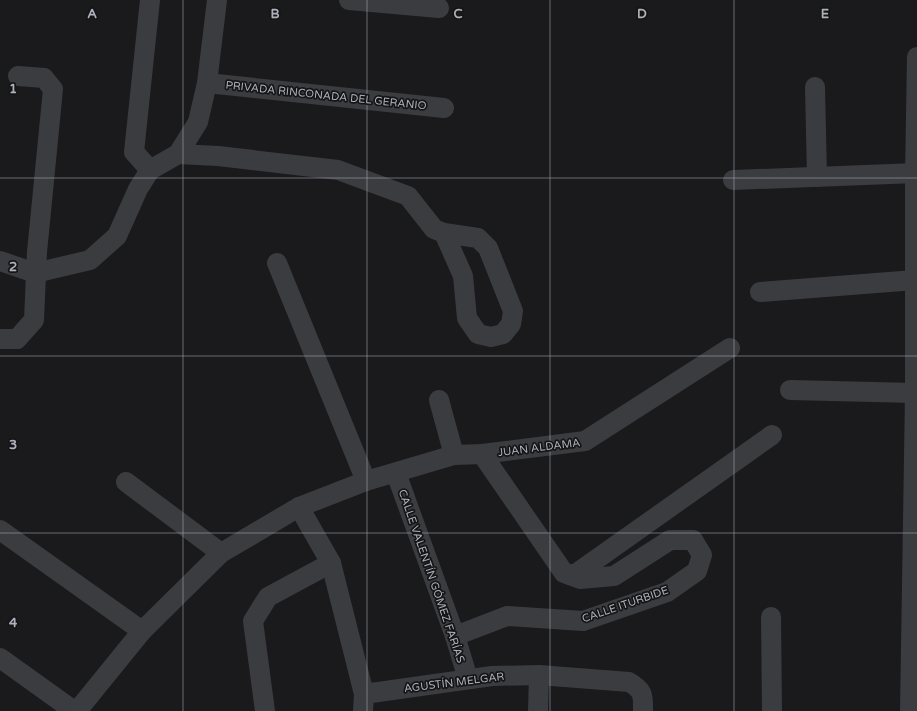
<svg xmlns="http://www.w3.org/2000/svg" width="917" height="711" font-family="'Varela Round',sans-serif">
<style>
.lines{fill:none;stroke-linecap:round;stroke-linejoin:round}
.minor{stroke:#3b3c40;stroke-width:20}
.grid{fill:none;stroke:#adb1ba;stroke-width:1;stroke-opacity:0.55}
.labels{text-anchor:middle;stroke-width:3.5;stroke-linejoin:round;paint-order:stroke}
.street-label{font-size:11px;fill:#adb1ba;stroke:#151517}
.grid-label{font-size:13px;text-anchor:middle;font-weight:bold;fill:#adb1ba;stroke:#151517;stroke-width:3.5;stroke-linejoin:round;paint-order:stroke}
</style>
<rect width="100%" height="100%" fill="#1a1a1c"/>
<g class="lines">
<!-- minor -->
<g class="minor">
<polyline points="150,0 134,152 150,170"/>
<polyline points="349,0 439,8"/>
<polyline points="207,83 444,108"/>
<polyline points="815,87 817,177"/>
<polyline points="178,154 218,156 338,170 408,196 434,229 444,233 463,276 467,318 478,334 491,337 503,334 511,324 513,311 488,248 478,238 444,233"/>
<polyline points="733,180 917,173"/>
<polyline points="0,261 35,273 90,260 117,236 138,189 150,170 178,154 198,122 207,83 217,0"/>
<polyline points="277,263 366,481"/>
<polyline points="760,292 915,280"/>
<polyline points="0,339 17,339 34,320 37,252 53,89 44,78 18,76"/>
<polyline points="790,390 915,393"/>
<polyline points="439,400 454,455"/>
<polyline points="396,473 455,636 468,679"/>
<polyline points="126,482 221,553"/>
<polyline points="299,507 331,563 364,694 363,711"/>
<polyline points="0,530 142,631"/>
<polyline points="569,575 577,573 772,435"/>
<polyline points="771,617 772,711"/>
<polyline points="455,636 507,616 583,621 667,592 697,571 702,555 693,540 670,540 614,576 580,579 564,573 482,454"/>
<polyline points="0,658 74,711"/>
<path d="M 364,694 L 492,676 L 539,675 L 629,682 C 644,691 643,695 643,711"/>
<polyline points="77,711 142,631 221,553 299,507 366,481 454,455 482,454 585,441 730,348"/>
<polyline points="265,711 253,621 268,597 331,563"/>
<polyline points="538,711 539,675"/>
<polyline points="910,711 915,393 915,174 917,57"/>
</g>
</g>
<!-- grid -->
<path class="grid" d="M 183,0 L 183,711M 367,0 L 367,711M 550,0 L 550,711M 734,0 L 734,711M 0,178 L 917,178M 0,356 L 917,356M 0,533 L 917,533"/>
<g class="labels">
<!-- street labels -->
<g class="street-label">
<text transform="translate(326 95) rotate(6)" y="4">PRIVADA RINCONADA DEL GERANIO</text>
<text transform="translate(539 447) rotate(-7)" y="4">JUAN ALDAMA</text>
<text transform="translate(432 576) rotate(71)" y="4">CALLE VALENTÍN GÓMEZ FARÍAS</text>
<text transform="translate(625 604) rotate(-19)" y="4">CALLE ITURBIDE</text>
<text transform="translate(454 682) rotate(-7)" y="4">AGUSTÍN MELGAR</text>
</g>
</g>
<g class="grid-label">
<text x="92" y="18">A</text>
<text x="275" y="18">B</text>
<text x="458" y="18">C</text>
<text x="642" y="18">D</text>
<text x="825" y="18">E</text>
<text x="13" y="93">1</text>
<text x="13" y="271">2</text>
<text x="13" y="449">3</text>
<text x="13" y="627">4</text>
</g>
</svg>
